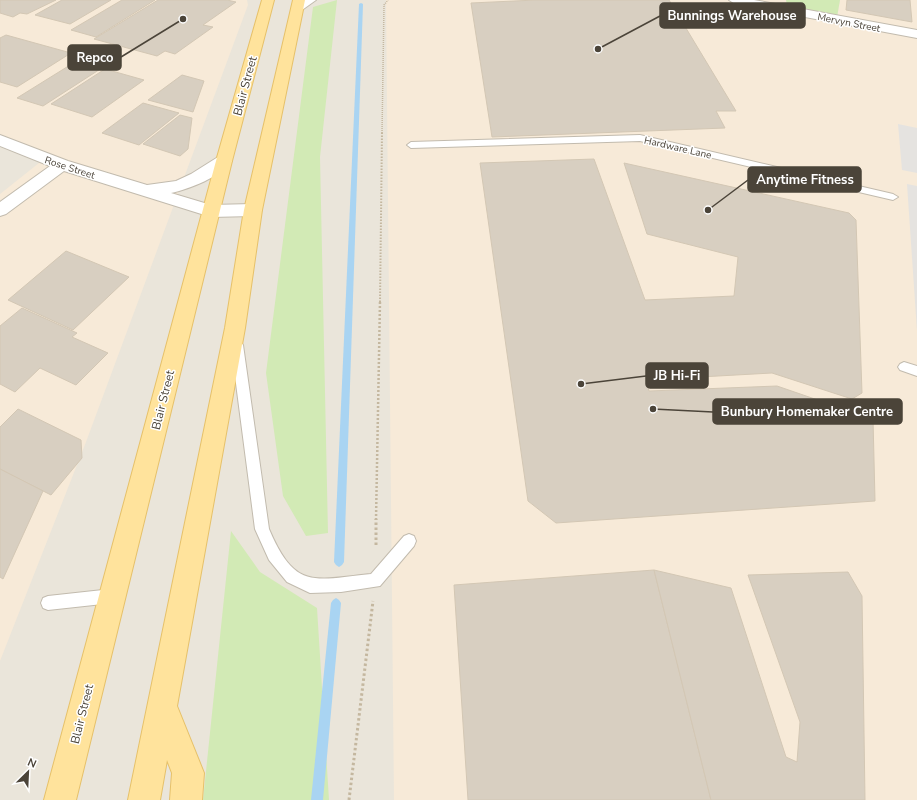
<svg xmlns="http://www.w3.org/2000/svg" width="917" height="800" font-family="'Nunito Sans',sans-serif">
<style>
.residential{fill:#eae5da}
.commercial{fill:#f7ead8}
.green{fill:#d2eab5}
.parking{fill:#e5e3e0}
.lines{fill:none;stroke-linecap:round;stroke-linejoin:round}
.stream{fill:#a9d4f2;fill-rule:evenodd}
.building{fill:#d8cfc1;stroke:#d3c7b4}
.lane-casing{stroke:#c2bbae;stroke-width:2}
.street-casing{stroke:#c2bbae;stroke-width:2}
.primary-casing{stroke:#e6c16a;stroke-width:2}
.path-far3{stroke:#c4b79f;stroke-width:1.5;stroke-dasharray:1 1;stroke-linecap:butt}
.path-far2{stroke:#c4b79f;stroke-width:2;stroke-dasharray:1.5 1.5;stroke-linecap:butt}
.path-far1{stroke:#c4b79f;stroke-width:2.5;stroke-dasharray:2 2;stroke-linecap:butt}
.path{stroke:#c4b79f;stroke-width:3;stroke-dasharray:2.5 2.5;stroke-linecap:butt}
.lane{fill:#fff;fill-rule:evenodd}
.street{fill:#fff;fill-rule:evenodd}
.primary{fill:#ffe39c;fill-rule:evenodd}
.labels{text-anchor:middle;stroke-width:3;stroke-linejoin:round;paint-order:stroke}
.far-street-label{font-size:10px;fill:#4b4439;stroke:#fff}
.street-label{font-size:12px;fill:#4b4439;stroke:#fff}
.leader{fill:none;stroke:#4b4439;stroke-width:1.5}
.callout-dot{fill:#4b4439;stroke:#fff;stroke-width:1.5}
.callout{fill:#4b4439;stroke:#4b4439;stroke-width:1.5}
.callout-label{font-size:13px;text-anchor:middle;font-weight:bold;fill:#fff}
</style>
<rect width="100%" height="100%" fill="#f6f3ec"/>
<!-- residential -->
<rect class="residential" x="0" y="0" width="917" height="800"/>
<!-- commercial -->
<g class="commercial">
<polygon points="0,0 247,0 248,5 86,442 0,661 0,194 44,159 0,145"/>
<polygon points="386,0 786,0 788,9 837,17 840,0 917,0 917,800 394,800"/>
</g>
<!-- green -->
<g class="green">
<polygon points="337,0 320,157 328,533 306,536 283,496 266,373 313,7"/>
<polygon points="786,0 840,0 837,17 788,9"/>
<polygon points="231,531 260,572 317,608 329,800 203,800"/>
</g>
<!-- parking -->
<g class="parking">
<polygon points="898,124 917,128 917,173 902,170"/>
<polygon points="907,184 917,186 917,331"/>
</g>
<g class="lines">
<!-- stream -->
<g class="stream">
<polygon points="361,3 363,4 344,562 342,565 339,567 336,565 334,562 359,4"/>
<polygon points="336,598 339,600 341,603 323,800 311,800 331,603 333,600"/>
</g>
</g>
<!-- building -->
<g class="building">
<polygon points="0,0 56,0 27,14 20,13 13,17 0,13"/>
<polygon points="62,0 111,0 70,24 35,15"/>
<polygon points="122,0 155,0 96,37 71,30"/>
<polygon points="158,0 227,0 236,2 203,25 213,27 175,54 165,51 157,56 94,39"/>
<polygon points="536,0 669,0 736,111 716,111 725,128 492,137 471,3"/>
<polygon points="847,0 910,0 912,22 846,10"/>
<polygon points="6,35 71,53 17,87 0,82 0,38"/>
<polygon points="83,57 108,64 43,106 17,98"/>
<polygon points="105,69 144,80 92,117 51,104"/>
<polygon points="182,75 204,81 193,112 148,100"/>
<polygon points="143,103 179,113 139,145 102,133"/>
<polygon points="180,115 192,118 188,149 180,156 143,144"/>
<polygon points="594,159 645,300 734,296 738,257 647,234 624,163 849,213 856,220 862,393 852,399 772,373 646,380 649,391 777,386 873,419 875,501 556,523 528,501 480,163"/>
<polygon points="66,251 129,277 73,330 8,300"/>
<polygon points="22,308 77,333 72,337 108,353 76,385 40,368 15,392 0,384 0,326"/>
<polygon points="18,409 81,440 82,458 51,495 0,469 0,427"/>
<polygon points="0,469 43,491 3,579 0,577"/>
<polygon points="654,570 711,800 468,800 454,585"/>
<polygon points="654,570 731,588 786,757 797,762 800,722 748,575 848,572 862,596 865,800 711,800"/>
</g>
<g class="lines">
<!-- lane casing -->
<g class="lane-casing">
<g id="lane">
<polygon points="640,135 893,194 898,197 893,200 640,141 411,148 407,145 411,142"/>
<path d="M 237,340 L 241,342 L 243,345 L 269,529 C 295,590 313,580 371,574 L 404,536 L 409,534 L 414,536 L 416,541 L 414,546 L 380,586 L 341,592 L 310,593 L 287,582 L 269,560 L 255,529 L 231,345 L 233,342 Z"/>
<polygon points="904,362 917,366 917,376 900,370 898,367 900,364"/>
<polygon points="112,589 117,591 119,596 117,601 112,603 48,610 43,608 41,603 43,598 48,596"/>
</g>
</g>
<!-- street casing -->
<g class="street-casing">
<g id="street">
<polygon points="301,0 316,0 302,10 294,10 292,7"/>
<polygon points="729,0 754,0 917,30 917,38 735,4"/>
<path d="M 0,135 L 68,161 L 147,185 L 176,181 L 191,174 L 218,157 L 224,156 L 230,157 L 232,161 C 221,177 189,189 171,193 L 211,205 L 253,204 L 259,206 L 262,210 L 259,214 L 253,216 L 211,217 L 64,171 L 6,214 L 0,216 L 0,202 L 50,166 L 0,146 Z"/>
</g>
</g>
<!-- primary casing -->
<g class="primary-casing">
<g id="primary">
<polygon points="262,0 274,0 232,161 76,800 44,800 216,161"/>
<polygon points="293,0 305,0 262,210 245,328 177,706 204,773 202,800 170,800 172,773 167,760 160,800 128,800 225,328 244,210"/>
</g>
</g>
<!-- path-far3 -->
<polyline class="path-far3" points="382,133 384,5 388,0"/>
<!-- path-far2 -->
<polyline class="path-far2" points="380,302 382,132"/>
<!-- path-far1 -->
<polyline class="path-far1" points="376,520 380,301"/>
<!-- path -->
<g class="path">
<polyline points="376,545 376,519"/>
<polyline points="349,800 373,601"/>
</g>
<!-- lane -->
<use href="#lane" class="lane"/>
<!-- street -->
<use href="#street" class="street"/>
<!-- primary -->
<use href="#primary" class="primary"/>
</g>
<g class="labels">
<!-- far-street labels -->
<g class="far-street-label">
<text transform="translate(849 22) rotate(11)" y="4">Mervyn Street</text>
<text transform="translate(678 147) rotate(13)" y="4">Hardware Lane</text>
<text transform="translate(70 167) rotate(18)" y="4">Rose Street</text>
</g>
<!-- street labels -->
<g class="street-label">
<text transform="translate(245 86) rotate(-75)" y="4">Blair Street</text>
<text transform="translate(163 400) rotate(-76)" y="4">Blair Street</text>
<text transform="translate(82 714) rotate(-76)" y="4">Blair Street</text>
</g>
</g>
<!-- callouts -->
<path class="leader" d="M598 49L660 16M183 19L121 57M708 210L748 180M581 384L646 376M653 409L713 412"/>
<g class="callout-dot">
<circle cx="598" cy="49" r="4"/>
<circle cx="183" cy="19" r="4"/>
<circle cx="708" cy="210" r="4"/>
<circle cx="581" cy="384" r="4"/>
<circle cx="653" cy="409" r="4"/>
</g>
<g class="callout">
<rect x="660" y="3" width="145" height="25" rx="4"/>
<rect x="68" y="45" width="53" height="25" rx="4"/>
<rect x="748" y="167" width="113" height="25" rx="4"/>
<rect x="646" y="363" width="62" height="25" rx="4"/>
<rect x="713" y="399" width="189" height="25" rx="4"/>
</g>
<g class="callout-label">
<text x="732" y="20">Bunnings Warehouse</text>
<text x="95" y="62">Repco</text>
<text x="805" y="184">Anytime Fitness</text>
<text x="677" y="380">JB Hi-Fi</text>
<text x="807" y="416">Bunbury Homemaker Centre</text>
</g>
<!-- north arrow -->
<g transform="translate(28 772) rotate(24)" stroke="#ffffff" stroke-width="3" paint-order="stroke">
<path d="M0-3L7 15L0 10L-7 15Z" fill="#4b4439"/>
<text y="-6" font-size="11" font-weight="bold" text-anchor="middle" fill="#4b4439">N</text>
</g>
</svg>
